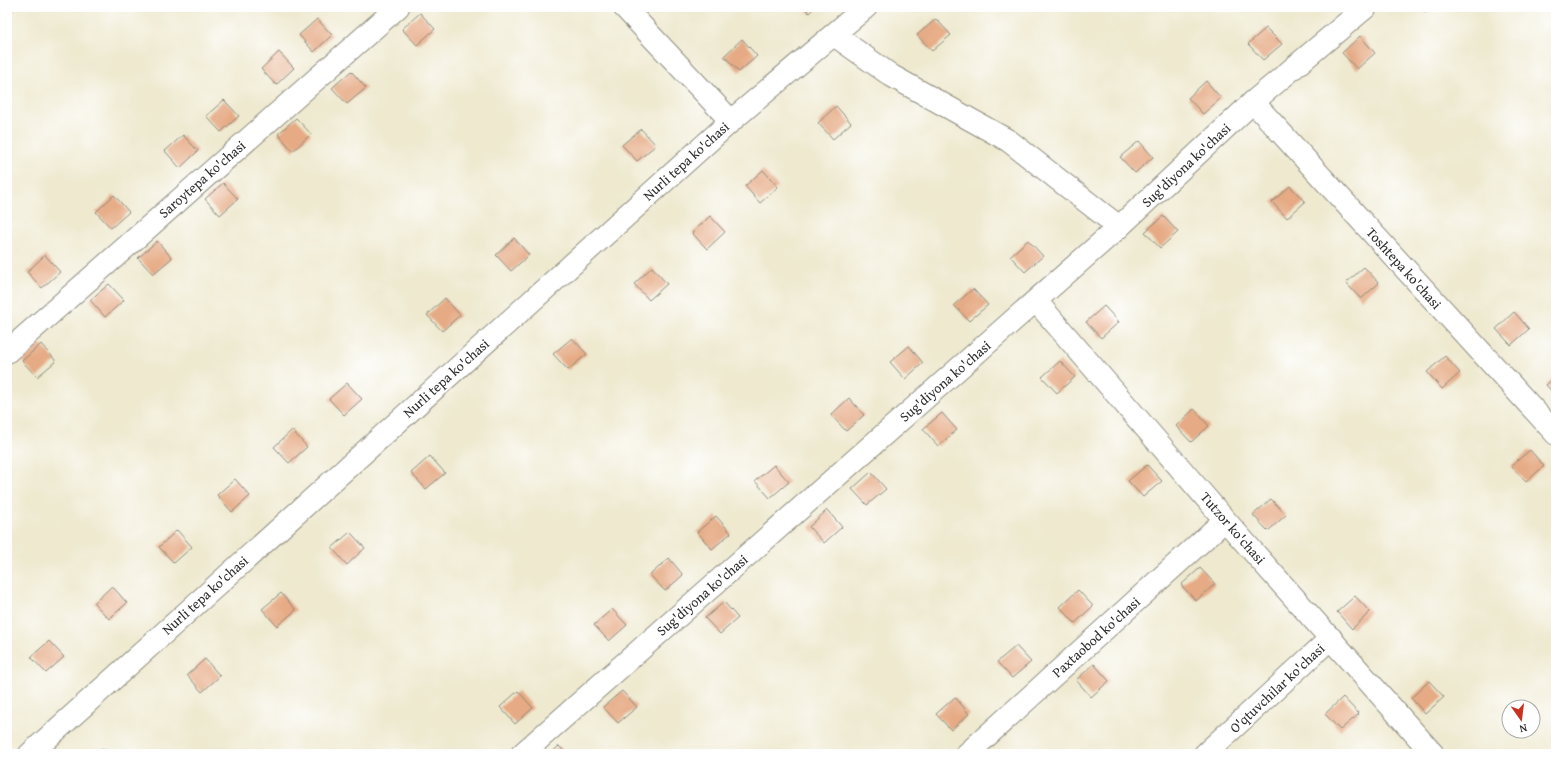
<svg xmlns="http://www.w3.org/2000/svg" width="1563" height="761" font-family="'Gentium Book Plus',serif">
<style>
.building{fill:#e6aa84}
.lines{fill:none;stroke-linecap:round;stroke-linejoin:round}
.minor-casing{stroke:#8c8a7d;stroke-width:24}
.minor{stroke:#fff;stroke-width:22}
.labels{text-anchor:middle;stroke-width:4;stroke-linejoin:round;paint-order:stroke}
.street-label{font-size:14px;fill:#2b2b2b;stroke:#fff}
</style>
<rect width="100%" height="100%" fill="#fff"/>
<filter id="ink" filterUnits="userSpaceOnUse"><feTurbulence type="fractalNoise" baseFrequency=".025" numOctaves="2"/><feDisplacementMap in="SourceGraphic" scale="8" xChannelSelector="R" yChannelSelector="G"/><feConvolveMatrix kernelMatrix="1 2 1 2 8 2 1 2 1" color-interpolation-filters="sRGB"/></filter>
<filter id="wash" filterUnits="userSpaceOnUse"><feTurbulence type="fractalNoise" baseFrequency=".012" numOctaves="4" result="noise"/><feDisplacementMap in="SourceGraphic" scale="16" xChannelSelector="R" yChannelSelector="G"/><feGaussianBlur stdDeviation="0.9" result="paint"/><feColorMatrix in="noise" values="0 0 0 0 0 0 0 0 0 0 0 0 0 0 0 0 0 1.4 0 .05"/><feComposite in="paint" operator="in"/></filter>
<g filter="url(#wash)">
<rect width="100%" height="100%" fill="#eee9cf"/>
<g id="blocks">
<!-- building -->
<g class="building">
<polygon points="7,7 16,7 7,15"/>
<polygon points="804,7 815,7 809,13"/>
<polygon points="1420,7 1432,7 1425,12"/>
<polygon points="420,13 435,29 417,45 402,29"/>
<polygon points="317,19 332,35 314,52 299,35"/>
<polygon points="936,19 951,35 932,51 917,35"/>
<polygon points="1266,28 1282,44 1263,60 1248,44"/>
<polygon points="1360,36 1375,53 1357,69 1342,53"/>
<polygon points="742,39 757,56 739,72 724,56"/>
<polygon points="279,52 294,68 276,85 261,69"/>
<polygon points="351,71 366,88 347,104 332,88"/>
<polygon points="1206,81 1221,98 1203,114 1188,98"/>
<polygon points="224,100 239,116 221,132 206,116"/>
<polygon points="836,106 851,123 833,139 818,123"/>
<polygon points="296,118 311,134 293,151 278,134"/>
<polygon points="641,129 656,145 637,161 622,145"/>
<polygon points="183,135 198,151 180,168 165,151"/>
<polygon points="1139,141 1153,157 1135,173 1120,157"/>
<polygon points="763,170 778,187 760,203 745,186"/>
<polygon points="223,183 238,199 220,215 205,199"/>
<polygon points="1290,186 1305,202 1287,218 1272,202"/>
<polygon points="114,195 129,212 111,228 96,212"/>
<polygon points="710,216 725,232 707,249 692,233"/>
<polygon points="1163,216 1178,232 1160,248 1145,232"/>
<polygon points="514,238 529,255 511,271 496,255"/>
<polygon points="1028,240 1043,256 1025,272 1010,256"/>
<polygon points="157,241 172,258 153,274 138,258"/>
<polygon points="45,255 60,272 42,288 27,272"/>
<polygon points="652,267 667,284 649,300 634,284"/>
<polygon points="1364,267 1379,283 1361,299 1346,283"/>
<polygon points="109,284 124,300 105,317 90,300"/>
<polygon points="973,289 988,305 969,321 954,305"/>
<polygon points="445,298 460,315 442,331 427,315"/>
<polygon points="1104,306 1119,322 1101,338 1086,322"/>
<polygon points="1514,312 1529,329 1511,345 1496,329"/>
<polygon points="572,338 587,354 568,370 553,354"/>
<polygon points="41,344 56,361 37,377 22,361"/>
<polygon points="909,346 923,363 905,379 890,362"/>
<polygon points="1445,356 1460,373 1442,389 1427,372"/>
<polygon points="1060,361 1075,377 1057,393 1042,377"/>
<polygon points="1556,376 1556,396 1546,385"/>
<polygon points="347,383 362,399 344,415 329,399"/>
<polygon points="849,398 864,415 846,431 831,415"/>
<polygon points="1194,409 1209,426 1191,442 1176,426"/>
<polygon points="942,413 957,430 938,446 923,429"/>
<polygon points="292,430 307,447 289,463 274,447"/>
<polygon points="1530,450 1544,466 1526,482 1511,466"/>
<polygon points="430,456 445,473 426,489 411,473"/>
<polygon points="774,465 789,482 770,498 755,481"/>
<polygon points="1147,465 1162,481 1143,497 1128,481"/>
<polygon points="871,472 886,489 867,505 852,489"/>
<polygon points="235,479 250,496 232,512 217,495"/>
<polygon points="1271,499 1286,515 1268,531 1253,515"/>
<polygon points="827,510 842,527 824,543 809,527"/>
<polygon points="716,516 731,533 712,549 697,532"/>
<polygon points="177,530 192,547 174,563 159,547"/>
<polygon points="350,532 365,548 347,565 332,548"/>
<polygon points="669,558 683,575 665,591 650,575"/>
<polygon points="1200,568 1215,584 1196,601 1181,585"/>
<polygon points="112,586 127,603 109,619 94,603"/>
<polygon points="1078,590 1093,606 1075,623 1060,607"/>
<polygon points="281,593 296,610 277,626 262,609"/>
<polygon points="1355,596 1370,612 1352,629 1337,612"/>
<polygon points="724,602 738,618 720,634 705,618"/>
<polygon points="612,609 627,625 609,641 594,625"/>
<polygon points="49,641 64,657 46,673 31,657"/>
<polygon points="1016,646 1031,662 1012,678 997,662"/>
<polygon points="205,659 220,676 202,692 187,675"/>
<polygon points="1094,664 1109,681 1091,697 1076,680"/>
<polygon points="1429,681 1444,697 1425,714 1411,698"/>
<polygon points="518,691 533,708 515,724 500,707"/>
<polygon points="622,691 637,707 618,723 603,707"/>
<polygon points="955,697 969,714 951,730 936,714"/>
<polygon points="1343,697 1359,714 1340,730 1325,714"/>
<polygon points="559,746 567,754 550,754"/>
<polygon points="104,748 109,754 97,754"/>
</g>
</g>
</g>
<g filter="url(#ink)">
<use href="#blocks" fill-opacity="0" stroke="#8c8a7d" stroke-width="1"/>
<g class="lines">
<!-- minor casing -->
<g class="minor-casing">
<g id="minor">
<polyline points="624,7 731,121"/>
<polyline points="834,35 892,76 1009,141 1119,227"/>
<polyline points="1253,102 1556,434"/>
<polyline points="1036,301 1225,520 1433,754"/>
<polyline points="7,352 398,7"/>
<polyline points="30,754 731,121 866,7"/>
<polyline points="522,754 1119,227 1253,102 1366,7"/>
<polyline points="967,754 1225,520"/>
<polyline points="1205,754 1331,638"/>
</g>
</g>
<!-- minor -->
<use href="#minor" class="minor"/>
</g>
</g>
<g class="labels">
<!-- street labels -->
<g class="street-label">
<text transform="translate(686 161) rotate(-42)" y="5">Nurli tepa ko'chasi</text>
<text transform="translate(1186 165) rotate(-43)" y="5">Sug'diyona ko'chasi</text>
<text transform="translate(202 179) rotate(-41)" y="5">Saroytepa ko'chasi</text>
<text transform="translate(1404 268) rotate(48)" y="5">Toshtepa ko'chasi</text>
<text transform="translate(446 378) rotate(-42)" y="5">Nurli tepa ko'chasi</text>
<text transform="translate(945 381) rotate(-41)" y="5">Sug'diyona ko'chasi</text>
<text transform="translate(1233 528) rotate(49)" y="5">Tutzor ko'chasi</text>
<text transform="translate(205 595) rotate(-42)" y="5">Nurli tepa ko'chasi</text>
<text transform="translate(702 595) rotate(-41)" y="5">Sug'diyona ko'chasi</text>
<text transform="translate(1096 637) rotate(-42)" y="5">Paxtaobod ko'chasi</text>
<text transform="translate(1277 688) rotate(-43)" y="5">O'qtuvchilar ko'chasi</text>
</g>
</g>
<!-- margin -->
<rect width="1563" height="761" fill="none" stroke="#fff" stroke-width="24"/>
<!-- north arrow -->
<g transform="translate(1521 719) rotate(166)"><circle r="19" fill="#ffffff" stroke="#aaaaaa"/>
<path d="M0-3L7 15L0 10L-7 15Z" fill="#c8321e"/>
<text y="-6" font-size="11" font-weight="bold" text-anchor="middle" fill="#2b2b2b">N</text>
</g>
</svg>
